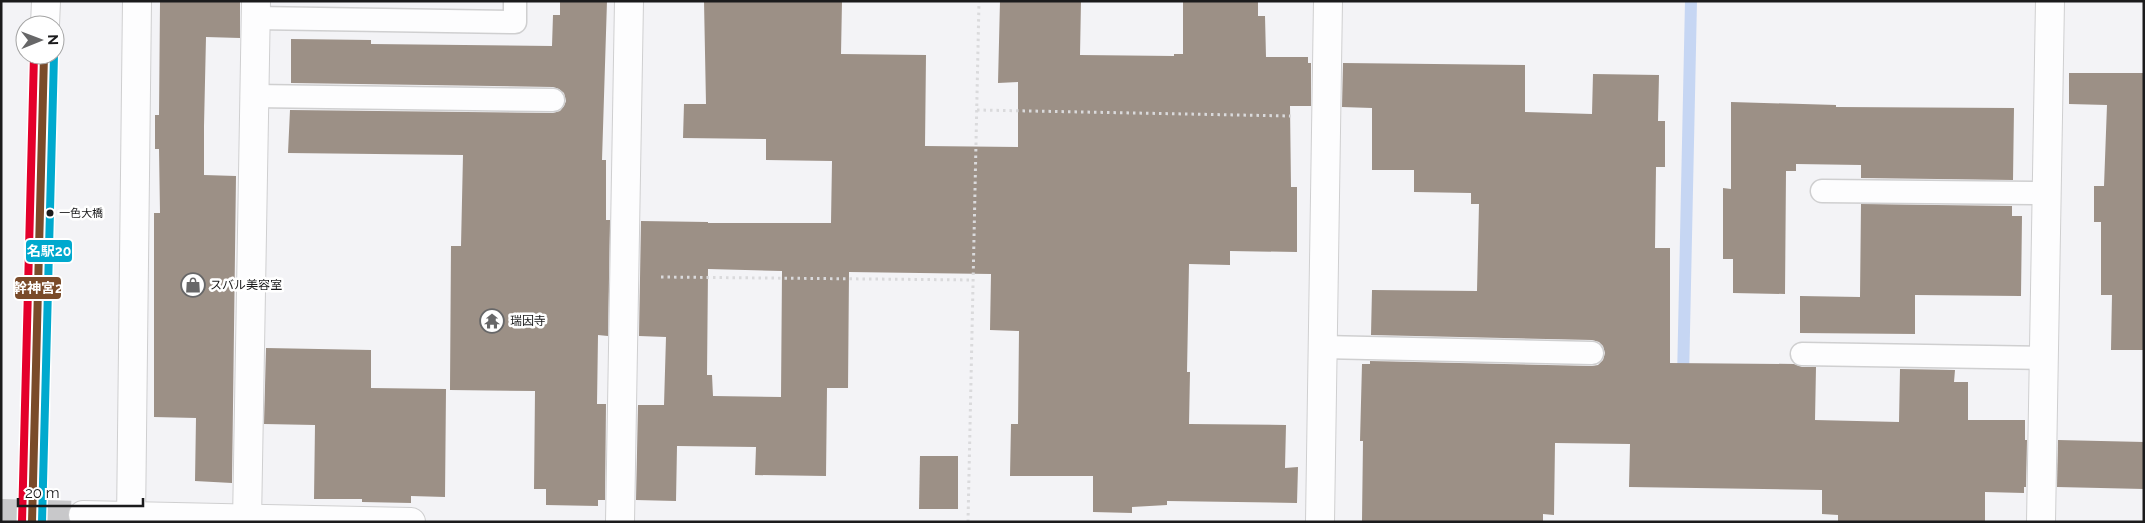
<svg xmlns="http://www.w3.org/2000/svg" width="2145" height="523" font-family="Raleway,'Noto Sans JP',sans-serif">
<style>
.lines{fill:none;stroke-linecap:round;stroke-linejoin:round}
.stream{stroke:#c6d6f3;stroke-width:12}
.building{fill:#9c9086;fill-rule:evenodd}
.street-tunnel{stroke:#c8c8ca;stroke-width:28;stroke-dasharray:28 14;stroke-linecap:butt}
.lane-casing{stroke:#cfcfd0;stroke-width:25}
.street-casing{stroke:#cfcfd0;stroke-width:30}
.highway-casing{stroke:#cfcfd0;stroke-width:30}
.path{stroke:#dadadc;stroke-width:3;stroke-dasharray:2.5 4;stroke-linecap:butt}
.lane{stroke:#fdfdfe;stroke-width:22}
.street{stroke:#fdfdfe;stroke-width:28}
.highway{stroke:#fdfdfe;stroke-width:28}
.bus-1-casing{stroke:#fff;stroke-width:11}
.bus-2-casing{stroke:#fff;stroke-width:11}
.bus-3-casing{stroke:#fff;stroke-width:11}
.bus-1{stroke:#7a4b2a;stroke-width:8}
.bus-2{stroke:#00a9ce;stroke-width:8}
.bus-3{stroke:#e4002b;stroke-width:8}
.bus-dot{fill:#1b1b1c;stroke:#fff;stroke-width:2}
.labels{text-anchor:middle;stroke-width:5;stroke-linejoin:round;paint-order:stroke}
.bus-label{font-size:11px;fill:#1b1b1c;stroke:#fff;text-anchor:start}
.poi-label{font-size:12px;fill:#1b1b1c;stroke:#fff;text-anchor:start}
.line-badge{stroke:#fff;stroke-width:2}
.badge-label{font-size:14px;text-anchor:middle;font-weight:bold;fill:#fff}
</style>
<rect width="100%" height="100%" fill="#f3f3f6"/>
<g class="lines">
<!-- stream -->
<polyline class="stream" points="1683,379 1691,1"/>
</g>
<!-- building -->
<g class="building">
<polygon points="560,1 607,1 602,160 606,160 606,220 610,220 608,336 598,335 597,404 606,404 605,500 598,500 598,506 546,505 546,489 534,489 535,391 450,390 451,246 461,246 463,155 288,153 290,110 553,113 560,111 564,106 566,101 564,93 559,89 553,87 291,83 291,39 371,40 371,44 552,46 553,15 560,15"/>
<path d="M 704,1 L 842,1 L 841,54 L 926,55 L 925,146 L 1018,147 L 1018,82 L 998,83 L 1000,1 L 1081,1 L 1080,55 L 1174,56 L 1174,54 L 1183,54 L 1183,1 L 1258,1 L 1258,16 L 1265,16 L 1266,57 L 1308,57 L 1308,63 L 1311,63 L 1311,106 L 1290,106 L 1291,187 L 1297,187 L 1297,252 L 1230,251 L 1230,265 L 1189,264 L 1187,372 L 1190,372 L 1189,424 L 1286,425 L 1285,468 L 1298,467 L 1297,503 L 1167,501 L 1167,505 L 1132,507 L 1132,513 L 1093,512 L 1093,476 L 1010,476 L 1011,424 L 1018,424 L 1019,331 L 990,330 L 991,274 L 849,272 L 848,388 L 827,388 L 826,476 L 755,475 L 756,447 L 677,446 L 676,501 L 636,500 L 638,405 L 664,405 L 666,337 L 639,336 L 641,221 L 708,222 L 708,223 L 831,223 L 832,161 L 766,160 L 766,139 L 683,138 L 684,104 L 706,104 ZM 708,269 L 782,271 L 781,397 L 713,396 L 712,375 L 707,375 Z"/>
<polygon points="160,2 240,2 240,38 206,37 204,126 204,175 236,176 232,483 195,481 196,418 154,417 154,213 160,213 159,149 155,149 155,115 159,115"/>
<polygon points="1343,63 1525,65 1525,112 1592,114 1593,74 1659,75 1658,121 1665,121 1665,167 1656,167 1655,248 1670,248 1670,363 1794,364 1802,367 1816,367 1815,420 1899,422 1900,369 1955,370 1954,382 1968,382 1968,420 2025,420 2025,440 2027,440 2026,487 2024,487 2024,493 1985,492 1985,522 1838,522 1838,515 1822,514 1822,490 1629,487 1630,444 1555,443 1554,515 1543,514 1543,522 1362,521 1363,441 1360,441 1362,364 1370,364 1370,361 1592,366 1598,365 1603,360 1605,353 1603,346 1599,342 1592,340 1371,335 1372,290 1477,291 1479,204 1471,204 1471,193 1414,192 1414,170 1372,170 1372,108 1342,107"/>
<polygon points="2069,73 2144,73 2144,350 2111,350 2112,295 2101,295 2101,222 2094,222 2094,186 2104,186 2107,105 2069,104"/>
<polygon points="1731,102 1836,105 1836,107 2014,108 2013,180 1861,178 1861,165 1796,164 1796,171 1786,171 1785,294 1733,293 1733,259 1723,259 1723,188 1731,189"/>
<polygon points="1861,204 2012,206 2012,216 2022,216 2021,296 1915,295 1915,334 1800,333 1800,296 1860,297"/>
<polygon points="266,348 371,350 371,388 446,389 445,497 411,496 411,503 362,502 362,499 314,499 315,425 264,424"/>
<polygon points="2058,440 2144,442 2144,489 2057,487"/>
<polygon points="920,456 958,456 958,509 919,509"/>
</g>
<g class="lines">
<!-- street-tunnel -->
<polyline class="street-tunnel" points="1,513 83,515"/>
<!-- lane casing -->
<g class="lane-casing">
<g id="lane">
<polyline points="256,18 515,22 515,1"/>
<polyline points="255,96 553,100"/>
<polyline points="1822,191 2047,193"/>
<polyline points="1322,347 1592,353"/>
<polyline points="1802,354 2044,358"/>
</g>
</g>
<!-- street casing -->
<g class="street-casing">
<g id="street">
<polyline points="83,515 411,522"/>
<polyline points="131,522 137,1"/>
<polyline points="247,522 256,1"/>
<polyline points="620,522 629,1"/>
<polyline points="1320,522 1328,1"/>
<polyline points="2041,522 2050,1"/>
</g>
</g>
<!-- highway casing -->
<g class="highway-casing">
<g id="highway">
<polyline points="45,25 46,1"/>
<polyline points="32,522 44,55"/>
</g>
</g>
<!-- path -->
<g class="path">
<polyline points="977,110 1291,116"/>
<polyline points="661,277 973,280"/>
<polyline points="968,522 979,1"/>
</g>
<!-- lane -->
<use href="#lane" class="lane"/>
<!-- street -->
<use href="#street" class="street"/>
<!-- highway -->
<use href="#highway" class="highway"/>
<!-- bus-1 casing -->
<g class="bus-1-casing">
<polyline id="bus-1" points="32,522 44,55"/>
</g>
<!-- bus-2 casing -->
<g class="bus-2-casing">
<polyline id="bus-2" points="42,522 54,55"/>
</g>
<!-- bus-3 casing -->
<g class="bus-3-casing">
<polyline id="bus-3" points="22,522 34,55"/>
</g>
<!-- bus-1 -->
<use href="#bus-1" class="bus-1"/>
<!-- bus-2 -->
<use href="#bus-2" class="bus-2"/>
<!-- bus-3 -->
<use href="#bus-3" class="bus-3"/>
</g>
<!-- icons -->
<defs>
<g id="shop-ring" transform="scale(1.25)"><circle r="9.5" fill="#fff" stroke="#676768" stroke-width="1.5"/><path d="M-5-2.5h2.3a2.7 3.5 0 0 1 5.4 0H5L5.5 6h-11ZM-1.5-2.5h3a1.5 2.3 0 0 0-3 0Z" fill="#676768"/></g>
<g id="temple-ring" transform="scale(1.25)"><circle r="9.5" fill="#fff" stroke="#676768" stroke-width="1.5"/><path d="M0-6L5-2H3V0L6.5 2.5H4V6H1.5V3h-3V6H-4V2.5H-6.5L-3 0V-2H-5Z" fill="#676768"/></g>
</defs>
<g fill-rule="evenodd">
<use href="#shop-ring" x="193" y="285"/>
<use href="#temple-ring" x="492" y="321"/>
</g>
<!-- markers -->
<circle class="bus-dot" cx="50" cy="213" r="4.5"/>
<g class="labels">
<!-- bus labels -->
<g class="bus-label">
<text x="59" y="217">一色大橋</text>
</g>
<!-- poi labels -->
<g class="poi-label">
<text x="210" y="289">スバル美容室</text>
<text x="510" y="325">瑞因寺</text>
</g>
</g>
<g class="line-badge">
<rect x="25" y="239" width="48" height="24" rx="5" fill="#00a9ce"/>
<rect x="14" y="276" width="48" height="24" rx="5" fill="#7a4b2a"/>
</g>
<g class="badge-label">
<text x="49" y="256">名駅20</text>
<text x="38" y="293">幹神宮2</text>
</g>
<!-- border -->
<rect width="2145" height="523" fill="none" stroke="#1b1b1c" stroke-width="5"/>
<!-- north arrow -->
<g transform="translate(40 40) rotate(89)"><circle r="24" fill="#ffffff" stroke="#a4a4a4"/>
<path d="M0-4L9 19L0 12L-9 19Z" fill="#676768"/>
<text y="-8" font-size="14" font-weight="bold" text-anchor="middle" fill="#1b1b1c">N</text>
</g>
<!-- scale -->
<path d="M18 498v8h125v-8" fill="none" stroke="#1b1b1c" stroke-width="2.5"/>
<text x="25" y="498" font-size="15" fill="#1b1b1c" stroke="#ffffff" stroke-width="4" paint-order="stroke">20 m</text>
</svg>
